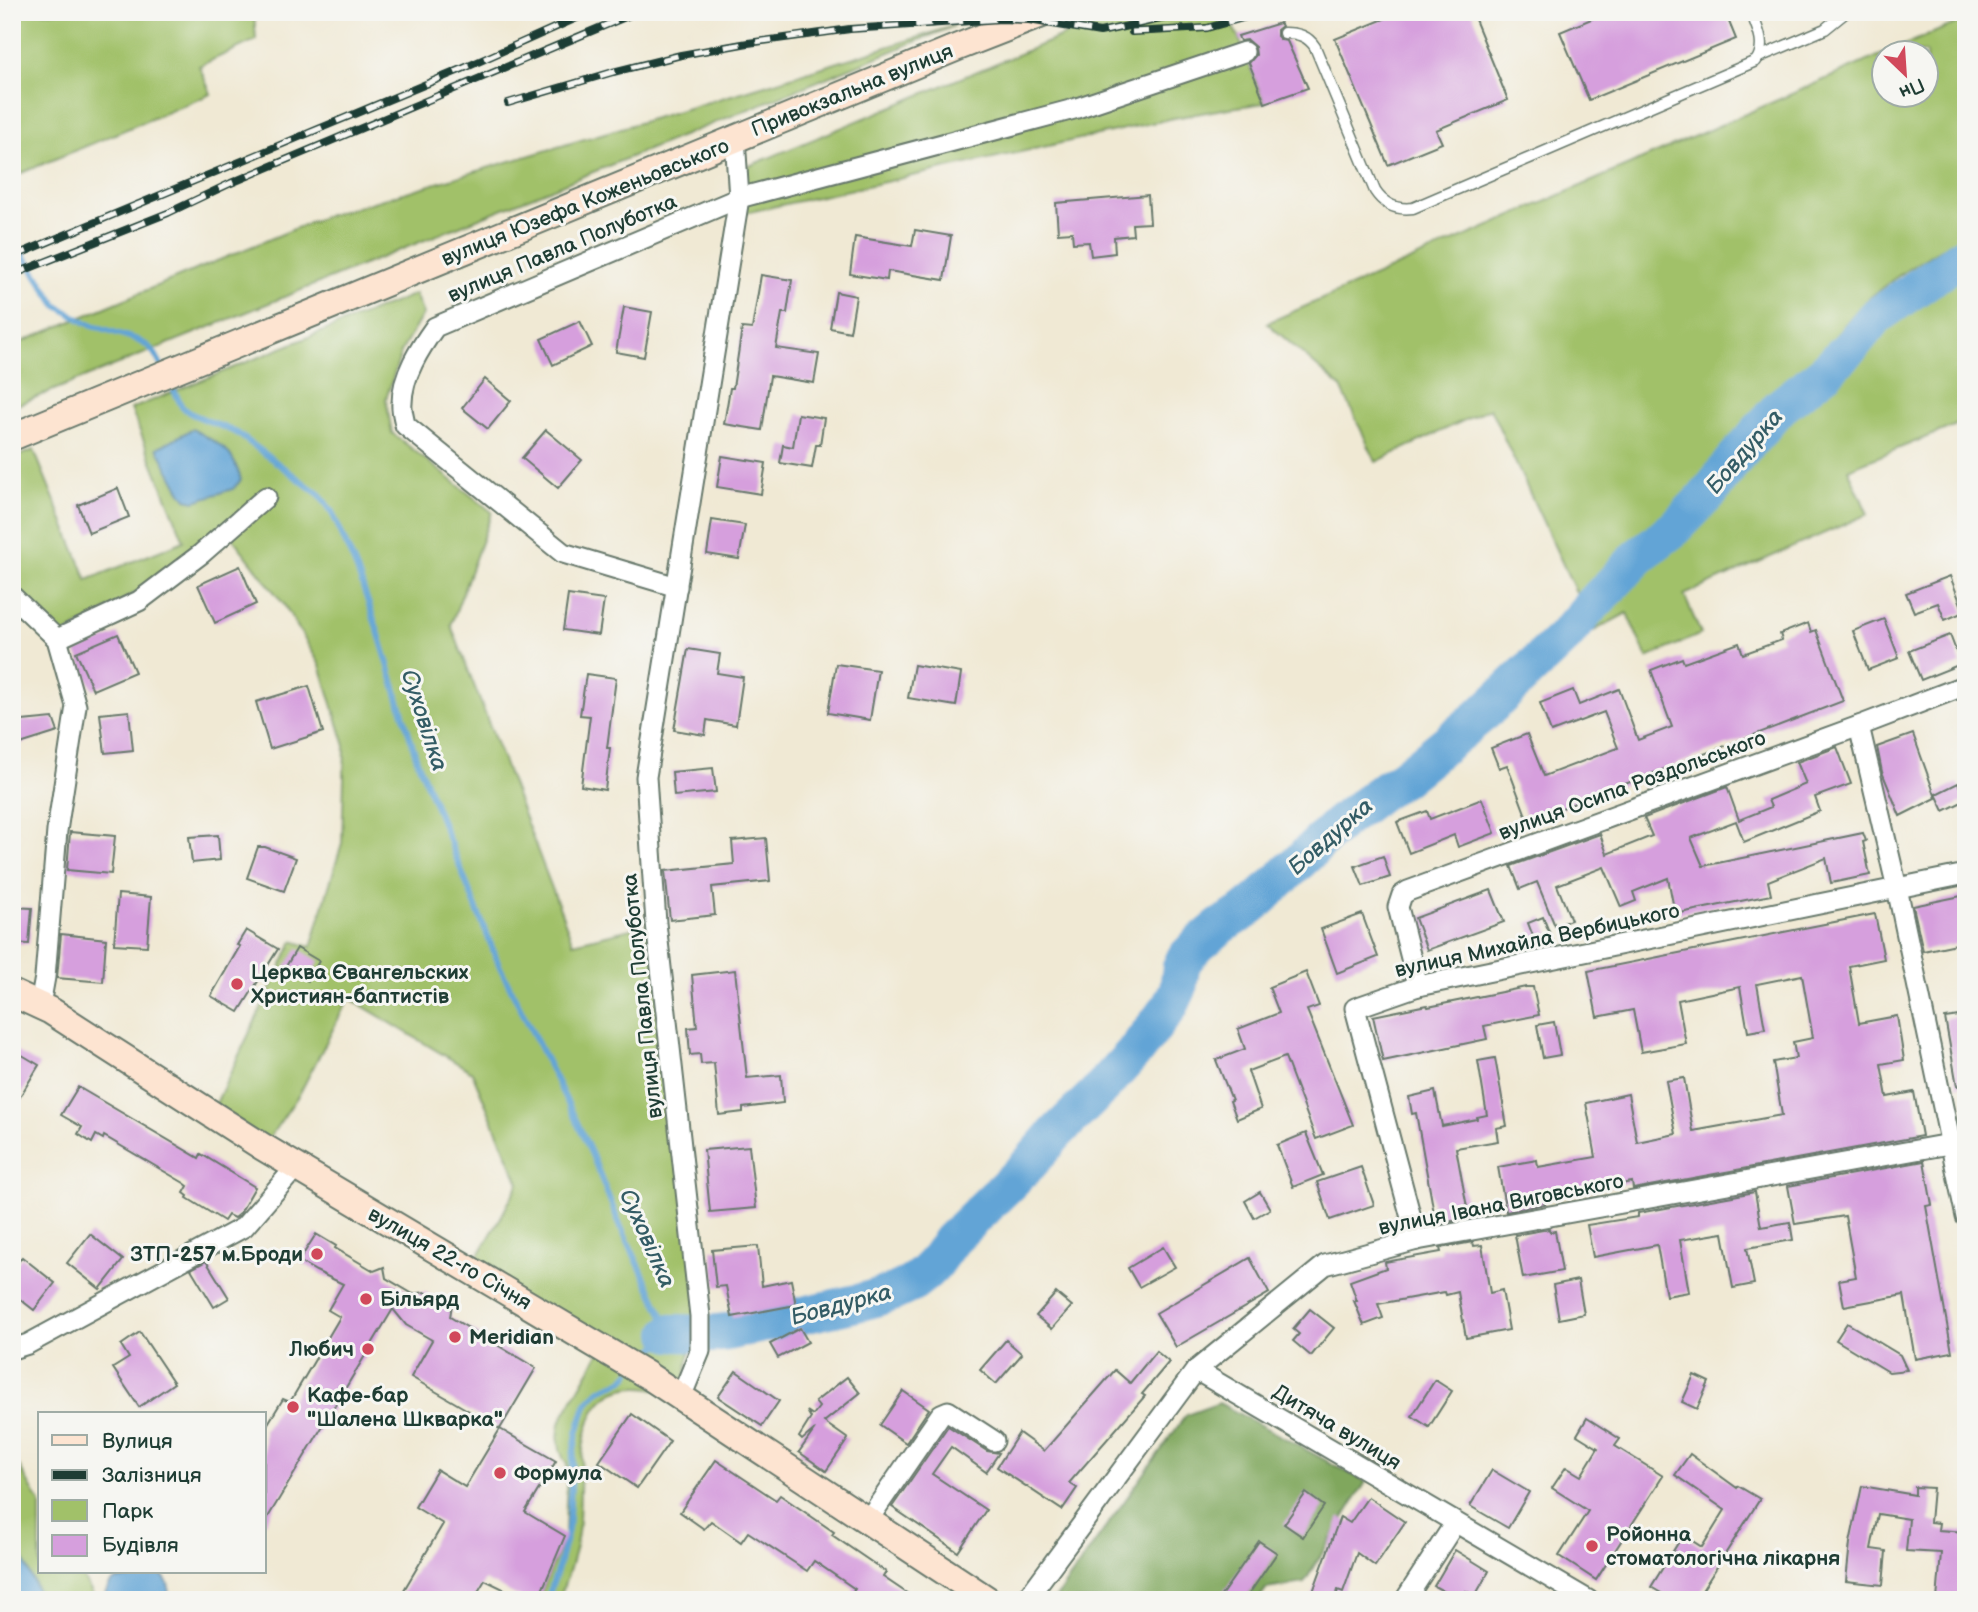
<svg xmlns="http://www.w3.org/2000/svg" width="1978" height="1612" font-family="'Balsamiq Sans',sans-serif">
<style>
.green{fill:#a1c169;stroke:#607f4e;stroke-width:2}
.forest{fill:#80a75d;stroke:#507248;stroke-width:2}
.water{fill:#62a4d6;stroke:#407085;stroke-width:2}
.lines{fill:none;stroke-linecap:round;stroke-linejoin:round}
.stream{stroke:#62a4d6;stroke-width:6}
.river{stroke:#62a4d6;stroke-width:38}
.building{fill:#d69fdd}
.lane-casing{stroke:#68796c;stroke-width:13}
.street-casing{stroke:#68796c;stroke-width:23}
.secondary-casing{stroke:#68796c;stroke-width:30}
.lane{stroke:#fff;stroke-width:10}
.street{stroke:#fff;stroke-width:19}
.secondary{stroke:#fde4d1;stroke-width:26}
.rail-casing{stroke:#1f3d34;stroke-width:8}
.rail{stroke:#f6f6f2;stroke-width:5;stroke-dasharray:16;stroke-linecap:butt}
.poi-dot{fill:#d1495b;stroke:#f6f6f2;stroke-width:2.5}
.labels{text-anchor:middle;stroke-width:6;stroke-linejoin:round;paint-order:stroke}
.street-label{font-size:21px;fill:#1f3d34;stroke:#f6f6f2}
.poi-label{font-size:21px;font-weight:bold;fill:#1f3d34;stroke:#f6f6f2;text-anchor:start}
.water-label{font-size:23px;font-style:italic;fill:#335c65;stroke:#f6f6f2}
</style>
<rect width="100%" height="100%" fill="#f6f6f2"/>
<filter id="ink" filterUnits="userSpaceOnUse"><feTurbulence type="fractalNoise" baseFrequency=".0143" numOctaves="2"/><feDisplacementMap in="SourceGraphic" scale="14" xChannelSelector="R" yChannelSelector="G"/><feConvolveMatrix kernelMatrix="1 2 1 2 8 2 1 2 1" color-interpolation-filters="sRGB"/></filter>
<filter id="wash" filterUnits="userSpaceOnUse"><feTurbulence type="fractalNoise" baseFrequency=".00686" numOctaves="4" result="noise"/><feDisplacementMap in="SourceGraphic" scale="28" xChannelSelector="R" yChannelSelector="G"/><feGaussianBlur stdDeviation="1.57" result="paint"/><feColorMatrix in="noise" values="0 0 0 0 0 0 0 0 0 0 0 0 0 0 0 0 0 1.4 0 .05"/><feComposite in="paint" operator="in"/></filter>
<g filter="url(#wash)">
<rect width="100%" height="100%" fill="#f0e9d4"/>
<!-- green -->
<g class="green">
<polygon points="12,12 254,12 256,40 199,66 211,94 12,177"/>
<polygon points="1120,12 1224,12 1238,36 1265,103 1223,109 1174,118 736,215 737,171"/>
<path d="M 1966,19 L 1966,234 C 1934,253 1887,280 1861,306 C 1844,324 1830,345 1812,362 C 1793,381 1770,394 1753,415 C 1729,443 1710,475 1684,502 C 1674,514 1659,523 1648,533 C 1624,555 1603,578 1580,601 L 1490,408 L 1376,462 L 1341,387 L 1267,323 L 1883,54 L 1884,94 L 1926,94 L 1926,52 L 1888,52 Z"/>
<polygon points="954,26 12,407 12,346 323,217 762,86"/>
<polygon points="1966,239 1966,421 1848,469 1868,514 1684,595 1701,634 1647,658 1627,613 1571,643 1553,664 1470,740 1346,829 1325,846 1270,900 1205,949 1194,961 1186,988 1176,1009 1128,1071 1059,1139 1035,1166 967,1232 933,1276 916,1289 893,1300 728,1339 706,1342 705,1328 727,1325 859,1296 888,1287 907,1279 921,1269 961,1220 981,1202 1026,1157 1052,1128 1093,1090 1132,1045 1163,1004 1170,988 1175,967 1180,955 1195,940 1278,875 1314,836 1335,818 1399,772 1459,725 1538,650 1635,550 1683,507 1704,485 1756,417 1775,399 1800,380 1833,348 1866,310 1883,295"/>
<path d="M 415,294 L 423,314 L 402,350 L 386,399 L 392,433 L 492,512 L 451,625 L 573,943 L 656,923 L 699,1306 L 681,1397 C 671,1394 661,1390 650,1388 C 567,1376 584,1482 578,1533 C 575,1557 567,1577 559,1600 L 538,1600 L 565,1535 L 567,1465 C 558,1451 556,1436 561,1420 L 602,1348 L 470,1270 L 501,1217 L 519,1183 L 472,1072 L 349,998 L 300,1093 L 263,1147 L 211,1114 L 293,941 L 311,947 L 342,843 L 345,746 L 320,665 L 285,606 L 227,531 L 201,554 L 62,636 L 12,589 L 12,458 L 34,450 L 87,580 L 184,541 L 131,409 Z"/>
<polygon points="12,1454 40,1503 40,1572 80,1572 96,1600 12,1600"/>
</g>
<!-- forest -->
<polygon class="forest" points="1219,1403 1366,1482 1304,1583 1266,1589 1258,1600 1054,1600 1186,1415"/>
<!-- water -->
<g class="water">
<path d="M 193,429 C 220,446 231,445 241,480 L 233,489 L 195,501 L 186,499 L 179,489 L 157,448 Z"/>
<polygon points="12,1532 41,1600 12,1600"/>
<path d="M 154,1574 L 162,1575 C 170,1584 171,1589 165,1600 L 105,1600 L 104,1598 C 111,1571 123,1581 142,1577 C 146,1576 150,1575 154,1574 Z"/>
</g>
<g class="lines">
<!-- stream -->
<g class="stream">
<polyline points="12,237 56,305 86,323 135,339 148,346 155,354 162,367"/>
<polyline points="169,380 182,407 192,414 237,433 320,495 332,512 357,570 378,631 417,760 500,967 575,1118 592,1155 619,1223 671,1333 640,1362"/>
<polyline points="547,1600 559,1565 568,1530 573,1456 577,1433 587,1403 601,1389 624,1380 630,1372"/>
</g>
<!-- river -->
<polyline class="river" points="671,1333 709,1334 727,1332 861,1302 892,1293 911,1284 924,1274 934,1264 951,1240 1029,1164 1055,1134 1096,1094 1137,1049 1170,1006 1178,989 1181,967 1185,958 1199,944 1221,926 1244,912 1263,896 1339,824 1385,789 1402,779 1485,712 1565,636 1588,609 1641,554 1675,528 1711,491 1732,462 1780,407 1826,371 1852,345 1875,317 1966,254"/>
</g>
<g id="blocks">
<!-- building -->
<g class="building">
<polygon points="1401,12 1472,12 1508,100 1436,130 1442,143 1388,165 1335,39"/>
<polygon points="1608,12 1725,12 1736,39 1589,100 1560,32"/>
<polygon points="1280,23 1282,26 1277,30 1277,36 1281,40 1287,41 1308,88 1265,103 1249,63 1256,55 1255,47 1247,40 1240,41 1238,36"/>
<polygon points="1148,195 1150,223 1132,224 1133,235 1114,237 1115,253 1091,256 1089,242 1073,243 1072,232 1058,233 1056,203"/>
<polygon points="915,230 951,236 944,280 888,271 887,280 850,274 855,237 912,246"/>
<polygon points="761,275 792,280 787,313 782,313 776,348 819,354 814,383 770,376 762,430 724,424 730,388 733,388 742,328 752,329"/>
<polygon points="836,292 856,296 850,332 830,328"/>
<polygon points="624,307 652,312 644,357 616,352"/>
<polygon points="580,321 592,346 553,365 541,339"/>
<polygon points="485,379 511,401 488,429 462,408"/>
<polygon points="798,414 824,418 820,445 816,445 812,468 780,463 783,445 793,447"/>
<polygon points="546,430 582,460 558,488 522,458"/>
<polygon points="722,456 766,463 761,494 717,487"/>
<polygon points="118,488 129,517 89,533 78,505"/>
<polygon points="712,520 745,525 739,559 707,554"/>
<polygon points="240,566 256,604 215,623 198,585"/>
<polygon points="1950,576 1964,612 1945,620 1938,603 1914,612 1906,593"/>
<polygon points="568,595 604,600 599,635 563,630"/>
<polygon points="1884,619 1899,658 1868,670 1853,631"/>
<polygon points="1808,623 1811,632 1816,630 1843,701 1528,821 1507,765 1499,768 1491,748 1527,734 1544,776 1618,748 1604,712 1551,732 1540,703 1573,690 1579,705 1619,689 1638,740 1672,727 1651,670 1682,658 1684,663 1739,643 1743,654 1782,640 1780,634"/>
<polygon points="118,634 135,672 93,690 76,652"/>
<polygon points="1950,635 1961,664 1921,680 1909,651"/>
<polygon points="688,649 720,654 717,673 743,677 736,725 707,720 705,735 674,730"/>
<polygon points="836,664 878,670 870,720 828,713"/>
<polygon points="914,665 961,673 956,706 908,698"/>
<polygon points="586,674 616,678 607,748 610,748 605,790 581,786 590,716 580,715"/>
<polygon points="309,686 323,732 270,749 256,702"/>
<polygon points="129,711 133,750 105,753 100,714"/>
<polygon points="53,718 58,732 17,745 12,732 12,722"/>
<polygon points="1913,734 1936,798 1900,816 1882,772 1877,747"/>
<polygon points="1837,747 1851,784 1815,797 1820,811 1744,842 1736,821 1691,838 1703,866 1863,833 1866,841 1863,842 1870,875 1831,883 1826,858 1768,881 1771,895 1675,914 1668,878 1633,892 1636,901 1621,907 1604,867 1557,885 1571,920 1555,926 1537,882 1520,889 1511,866 1600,834 1607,854 1652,836 1644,818 1727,787 1739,820 1771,807 1768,800 1806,784 1797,762"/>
<polygon points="713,768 716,792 674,796 672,772"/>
<polygon points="1958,783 1966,800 1944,811 1936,794"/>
<polygon points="1482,799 1495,833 1458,847 1454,835 1409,853 1397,822 1427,811 1430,819"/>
<polygon points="70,832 115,836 111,874 67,870"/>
<polygon points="218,835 220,860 192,863 189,837"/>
<polygon points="766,838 770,881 712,887 715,915 670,920 665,871 734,864 732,841"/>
<polygon points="258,847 265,847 296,858 284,891 247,878"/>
<polygon points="1383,856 1390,877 1363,886 1355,866"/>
<polygon points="1491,890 1504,922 1427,950 1415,918"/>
<polygon points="118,894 151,897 147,946 114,944"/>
<polygon points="1966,895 1966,942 1923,951 1913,906"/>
<polygon points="12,907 32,908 29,944 12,943"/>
<polygon points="1362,914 1378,957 1337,973 1321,929"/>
<polygon points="1875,914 1884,959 1849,966 1859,1023 1897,1016 1904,1060 1881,1064 1887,1097 1914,1092 1922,1136 1633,1189 1632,1182 1544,1198 1545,1204 1506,1212 1498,1167 1537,1160 1538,1167 1596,1157 1586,1103 1628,1094 1637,1142 1676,1134 1666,1081 1684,1078 1693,1131 1782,1115 1773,1062 1796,1058 1793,1042 1813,1038 1802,975 1757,984 1765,1029 1748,1032 1740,987 1678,1000 1686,1044 1641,1052 1633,1010 1597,1017 1588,971"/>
<polygon points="1543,917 1554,944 1538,949 1528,923"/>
<polygon points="246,930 278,949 239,1012 211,996 240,946 237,945"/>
<polygon points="61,934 106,939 103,982 57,978"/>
<polygon points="297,948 319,961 308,981 285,968"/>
<polygon points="735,970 747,1078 781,1075 783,1103 743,1108 743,1112 719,1115 714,1063 701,1064 700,1054 690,1055 688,1028 697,1027 692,975"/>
<polygon points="1306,972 1319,1006 1307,1010 1353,1125 1316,1139 1285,1057 1248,1071 1261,1109 1237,1119 1230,1101 1232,1100 1216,1060 1245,1049 1238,1029 1279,1013 1269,987"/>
<polygon points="1526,987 1533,987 1539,1015 1484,1026 1487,1039 1383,1061 1373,1016 1427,1005 1428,1007"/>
<polygon points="1966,1015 1966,1085 1957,1086 1945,1018"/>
<polygon points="1554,1022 1560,1055 1543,1058 1537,1025"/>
<polygon points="12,1049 39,1065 12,1110"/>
<polygon points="1495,1058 1507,1126 1496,1128 1498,1141 1456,1148 1469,1218 1436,1224 1416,1113 1412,1114 1409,1097 1435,1091 1442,1126 1477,1119 1477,1117 1487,1115 1478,1061"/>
<polygon points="78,1087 199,1158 201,1154 255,1187 240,1213 234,1218 228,1215 224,1221 187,1198 188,1196 184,1193 188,1186 184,1183 104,1136 103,1139 96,1135 92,1143 78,1134 82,1127 61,1115"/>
<polygon points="1306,1133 1323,1175 1293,1187 1277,1145"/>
<polygon points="749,1146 756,1208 710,1212 704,1150"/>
<polygon points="1924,1161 1932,1205 1926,1206 1952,1352 1915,1359 1904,1295 1844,1306 1839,1280 1856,1277 1845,1216 1795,1224 1788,1186"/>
<polygon points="1361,1167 1374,1205 1330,1220 1317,1182"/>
<polygon points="1260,1192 1270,1209 1254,1218 1245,1201"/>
<polygon points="1755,1192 1761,1227 1790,1222 1793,1240 1747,1248 1754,1284 1733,1288 1723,1233 1680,1240 1689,1292 1666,1296 1657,1245 1593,1257 1587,1225 1638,1217 1638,1213"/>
<polygon points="1549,1229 1550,1232 1555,1231 1562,1271 1523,1278 1515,1235"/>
<polygon points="90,1234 123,1260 100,1289 67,1263"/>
<polygon points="316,1234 336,1246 335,1248 374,1271 384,1267 386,1278 413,1294 425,1292 440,1301 453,1298 450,1317 536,1368 500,1429 411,1377 432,1340 406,1325 393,1309 264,1524 264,1430 283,1399 290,1402 340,1317 328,1310 343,1284 316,1271 299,1261"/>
<polygon points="1473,1242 1474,1246 1482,1245 1490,1293 1502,1290 1509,1330 1466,1338 1458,1292 1446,1295 1445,1292 1378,1304 1383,1318 1364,1325 1354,1301 1357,1301 1350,1281 1386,1268 1385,1262 1441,1252 1440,1248"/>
<polygon points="758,1246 762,1286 791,1280 796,1305 732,1317 726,1286 716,1287 712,1250"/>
<polygon points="1163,1247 1175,1267 1139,1287 1128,1268"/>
<polygon points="22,1257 55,1283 34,1310 12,1293 12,1269"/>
<polygon points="1250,1258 1269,1293 1176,1347 1156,1313"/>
<polygon points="206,1261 229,1298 214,1307 191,1269"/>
<polygon points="1578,1280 1584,1314 1559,1319 1553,1285"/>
<polygon points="1056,1293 1072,1306 1052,1329 1036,1316"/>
<polygon points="1310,1309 1334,1328 1311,1356 1293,1341 1299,1334 1293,1329"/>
<polygon points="1847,1323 1900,1355 1907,1370 1889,1372 1836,1340"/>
<polygon points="800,1328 808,1342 778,1358 770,1344"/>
<polygon points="140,1332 174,1383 139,1407 113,1368 129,1358 121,1345"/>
<polygon points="1006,1340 1022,1354 996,1384 980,1370"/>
<polygon points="1156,1351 1169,1362 1142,1394 1145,1396 1069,1483 1077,1488 1062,1510 997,1467 1019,1433 1044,1451 1115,1370 1130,1383"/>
<polygon points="736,1371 779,1401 762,1426 718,1397"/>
<polygon points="1694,1375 1709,1382 1697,1409 1682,1402"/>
<polygon points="847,1377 860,1393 824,1422 848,1439 826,1471 799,1452 815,1429 802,1440 799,1437 811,1418 807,1411 813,1415 819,1407 815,1402"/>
<polygon points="1435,1380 1452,1391 1429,1427 1412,1416"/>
<polygon points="903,1391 929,1409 906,1443 880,1425"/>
<polygon points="632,1414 670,1441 637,1488 599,1462"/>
<polygon points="1587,1418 1620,1439 1615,1446 1663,1476 1596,1580 1559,1556 1588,1511 1552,1488 1566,1467 1581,1476 1598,1448 1577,1435"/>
<polygon points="948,1426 987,1451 999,1453 986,1472 951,1447 932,1474 986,1510 958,1552 892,1507"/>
<polygon points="500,1429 556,1461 525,1512 565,1536 538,1600 526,1600 485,1580 473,1600 398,1600 443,1524 415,1507 437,1470 465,1487"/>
<polygon points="1690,1454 1737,1488 1738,1486 1760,1499 1696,1600 1673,1600 1651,1587 1683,1535 1702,1547 1725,1510 1675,1475"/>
<polygon points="716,1460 776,1500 780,1495 834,1532 832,1535 886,1572 883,1577 917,1600 847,1600 855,1589 814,1561 807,1571 748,1532 741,1542 711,1521 704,1529 680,1512"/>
<polygon points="1492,1470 1529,1492 1508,1528 1470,1506"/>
<polygon points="1862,1486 1915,1495 1915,1487 1933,1488 1930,1522 1939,1523 1938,1530 1966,1532 1966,1600 1937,1600 1941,1553 1906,1551 1909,1519 1878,1514 1871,1549 1886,1551 1883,1585 1846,1581 1850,1543"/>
<polygon points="1306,1493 1324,1506 1303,1537 1284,1524"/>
<polygon points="1368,1497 1405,1522 1375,1566 1357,1553 1343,1592 1338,1590 1335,1600 1310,1600 1340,1517 1350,1523"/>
<polygon points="1259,1541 1277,1553 1245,1600 1218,1600"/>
<polygon points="1455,1550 1489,1571 1475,1596 1466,1591 1460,1600 1434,1586"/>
</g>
</g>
</g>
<g filter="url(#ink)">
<use href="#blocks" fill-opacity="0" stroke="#68796c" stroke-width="2"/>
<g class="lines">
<!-- lane casing -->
<g class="lane-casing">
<g id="lane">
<path d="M 1284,33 C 1298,33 1308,36 1315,47 L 1375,191 C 1384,205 1397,210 1413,208 L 1756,61 C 1767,46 1757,27 1751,12"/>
<polyline points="1759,57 1825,29 1846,12"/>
</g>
</g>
<!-- street casing -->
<g class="street-casing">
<g id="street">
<path d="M 677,587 L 563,553 L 405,425 C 404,418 401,410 402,403 C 402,376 420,348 435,327 L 739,198 L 1074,109 L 1244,52"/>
<polyline points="12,596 57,639 76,706 57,831 45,977 40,1005"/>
<polyline points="57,639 139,601 201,554 266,497"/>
<polyline points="1859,726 1897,888 1966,1217"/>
<polyline points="1418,986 1398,907 1402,895 1408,891 1859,726 1966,685"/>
<polyline points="1417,1240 1355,1008 1418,986 1966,874"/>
<polyline points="12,1349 28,1344 244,1227 296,1167"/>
<polyline points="1196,1370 1588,1600"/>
<polyline points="681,1397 700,1351 700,1316 656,923 646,777 739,198 735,138"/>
<polyline points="868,1520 941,1414 948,1411 994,1441"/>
<polyline points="1026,1600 1196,1370 1325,1265 1417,1240 1966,1141"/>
<polyline points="1405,1600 1455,1523"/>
</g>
</g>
<!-- secondary casing -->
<g class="secondary-casing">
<g id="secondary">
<polyline points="12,437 958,47 1047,12"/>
<polyline points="12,993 51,1011 263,1147 647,1375 988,1600"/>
</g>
</g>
<!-- lane -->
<use href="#lane" class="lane"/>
<!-- street -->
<use href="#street" class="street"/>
<!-- secondary -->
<use href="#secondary" class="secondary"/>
<!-- rail casing -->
<g class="rail-casing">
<g id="rail">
<polyline points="1132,32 1207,28 1264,12"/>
<polyline points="508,103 613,72 681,55 748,43 850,29 1001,19 1029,20 1100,32 1193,12"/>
<polyline points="12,257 462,69 590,12"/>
<polyline points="12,275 168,213 231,183 637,12"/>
</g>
</g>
<!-- rail -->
<use href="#rail" class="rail"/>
</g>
</g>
<!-- markers -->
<g class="poi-dot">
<circle cx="237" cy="984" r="7"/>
<circle cx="317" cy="1254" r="7"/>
<circle cx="366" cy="1299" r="7"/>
<circle cx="455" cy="1337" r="7"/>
<circle cx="368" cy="1349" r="7"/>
<circle cx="293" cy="1407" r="7"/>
<circle cx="500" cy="1473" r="7"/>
<circle cx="1592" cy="1546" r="7"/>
</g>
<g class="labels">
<!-- street labels -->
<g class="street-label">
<text transform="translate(852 90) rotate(-22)" y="7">Привокзальна вулиця</text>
<text transform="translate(585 202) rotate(-22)" y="7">вулиця Юзефа Коженьовського</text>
<text transform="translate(562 248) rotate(-23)" y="7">вулиця Павла Полуботка</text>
<text transform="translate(1632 785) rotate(-20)" y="7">вулиця Осипа Роздольського</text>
<text transform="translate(1537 940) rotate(-12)" y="7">вулиця Михайла Вербицького</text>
<text transform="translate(642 996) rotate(-96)" y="7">вулиця Павла Полуботка</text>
<text transform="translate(1501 1204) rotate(-11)" y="7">вулиця Івана Виговського</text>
<text transform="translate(450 1258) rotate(30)" y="7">вулиця 22-го Січня</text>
<text transform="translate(1337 1427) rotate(31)" y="7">Дитяча вулиця</text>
</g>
<!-- poi labels -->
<g class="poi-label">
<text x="251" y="979">Церква Євангельских<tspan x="251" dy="24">Християн-баптистів</tspan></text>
<text x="303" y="1261" text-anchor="end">ЗТП-257 м.Броди</text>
<text x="380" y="1306">Більярд</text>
<text x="469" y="1344">Meridian</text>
<text x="354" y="1356" text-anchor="end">Любич</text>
<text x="307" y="1402">Кафе-бар<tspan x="307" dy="24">"Шалена Шкварка"</tspan></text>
<text x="514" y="1480">Формула</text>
<text x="1606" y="1541">Ройонна<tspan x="1606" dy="24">стоматологічна лікарня</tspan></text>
</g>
<!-- water labels -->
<g class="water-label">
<text transform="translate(1744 451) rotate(-49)" y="8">Бовдурка</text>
<text transform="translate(425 720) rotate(72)" y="8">Суховілка</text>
<text transform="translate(1330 836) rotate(-41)" y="8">Бовдурка</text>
<text transform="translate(648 1238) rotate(66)" y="8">Суховілка</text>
<text transform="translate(841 1304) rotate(-15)" y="8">Бовдурка</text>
</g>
</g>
<!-- margin -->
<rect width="1978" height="1612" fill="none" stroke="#f6f6f2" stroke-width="42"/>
<!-- legend -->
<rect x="38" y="1412" width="228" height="161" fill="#f6f6f2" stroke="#a0aca6" stroke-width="2"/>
<rect x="52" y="1435" width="35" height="10" fill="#fde4d1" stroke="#a0aca6" stroke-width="2"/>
<text x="102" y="1448" font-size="21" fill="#1f3d34">Вулиця</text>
<rect x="52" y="1470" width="35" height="10" fill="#1f3d34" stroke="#a0aca6" stroke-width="2"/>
<text x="102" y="1482" font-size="21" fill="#1f3d34">Залізниця</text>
<rect x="52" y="1500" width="35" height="21" fill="#a1c169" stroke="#a0aca6" stroke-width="2"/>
<text x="102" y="1518" font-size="21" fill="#1f3d34">Парк</text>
<rect x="52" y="1535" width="35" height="21" fill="#d69fdd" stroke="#a0aca6" stroke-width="2"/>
<text x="102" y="1552" font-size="21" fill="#1f3d34">Будівля</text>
<!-- north arrow -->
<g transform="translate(1905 74) rotate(155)"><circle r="33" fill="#f6f6f2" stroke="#a0aca6" stroke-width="2"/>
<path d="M0-5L12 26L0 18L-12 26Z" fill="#d1495b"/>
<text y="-10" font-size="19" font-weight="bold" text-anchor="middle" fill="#1f3d34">Пн</text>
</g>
</svg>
